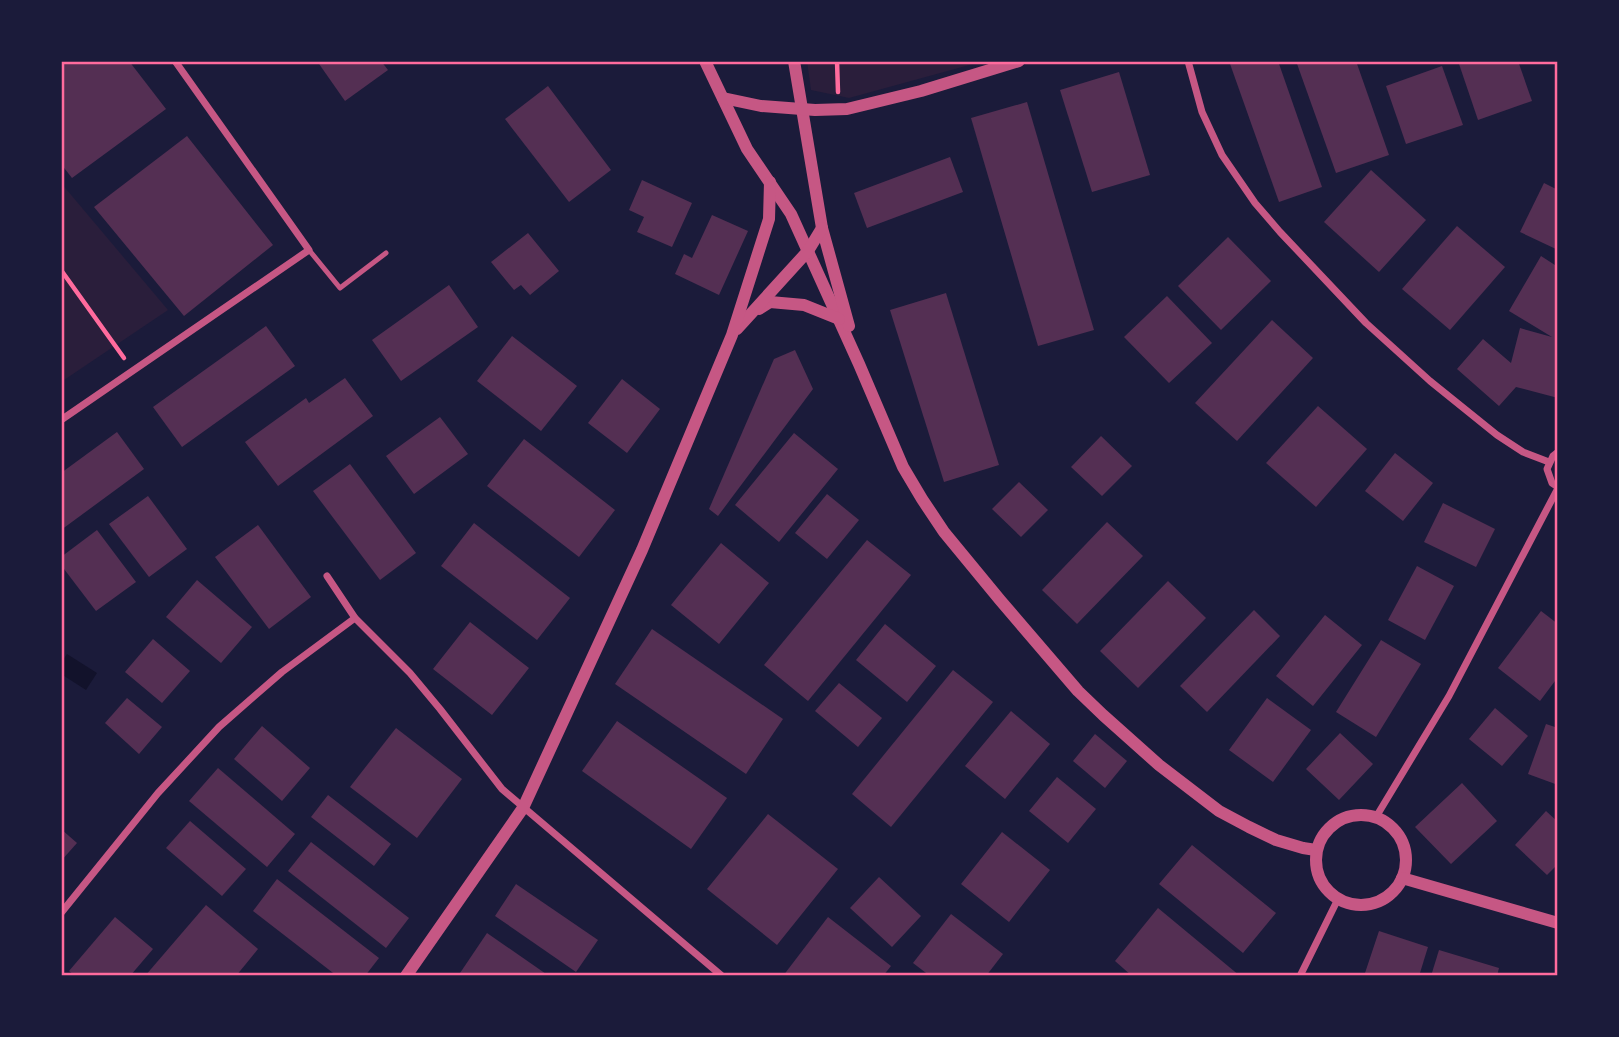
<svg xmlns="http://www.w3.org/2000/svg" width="1619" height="1037" font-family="Raleway,sans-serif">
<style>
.green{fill:#2a1e3b}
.water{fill:#12122b}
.building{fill:#542f53}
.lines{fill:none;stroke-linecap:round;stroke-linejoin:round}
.path{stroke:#ff6b9d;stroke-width:4.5}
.service{stroke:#c65784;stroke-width:5}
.minor{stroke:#c65784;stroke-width:7}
.tertiary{stroke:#c65784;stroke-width:12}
.neatline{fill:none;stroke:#ff6b9d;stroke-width:2.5}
</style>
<rect width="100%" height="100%" fill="#1b1b3a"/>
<!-- green -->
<g class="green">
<polygon points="807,61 984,61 849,98 811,90"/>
<polygon points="61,183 168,310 64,380 61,374"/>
</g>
<!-- water -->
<polygon class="water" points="67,654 97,673 86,690 61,674 61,663"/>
<!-- building -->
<g class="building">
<polygon points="61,61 129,61 166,109 72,178 61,164"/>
<polygon points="317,61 381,61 388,70 345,101"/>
<polygon points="1229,61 1278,61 1322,187 1279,202"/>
<polygon points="1296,61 1356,61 1389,155 1336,173"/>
<polygon points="1458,61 1518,61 1532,101 1478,120"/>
<polygon points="1442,66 1463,125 1406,144 1386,86"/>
<polygon points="1119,72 1150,175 1092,192 1060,90"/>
<polygon points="548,86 611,170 569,202 505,119"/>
<polygon points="1027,102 1094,330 1038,346 971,118"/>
<polygon points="187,136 273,245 184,316 94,207"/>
<polygon points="950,157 963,192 867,228 854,193"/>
<polygon points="1371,170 1426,220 1379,272 1324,222"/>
<polygon points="642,180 692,203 672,247 637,232 644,217 629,210"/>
<polygon points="1544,183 1558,190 1558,250 1520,232"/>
<polygon points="712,215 748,231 719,295 675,274 684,254 692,258"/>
<polygon points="1457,226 1505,267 1450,330 1402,289"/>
<polygon points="528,233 559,271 530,295 521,285 514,290 491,262"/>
<polygon points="1228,237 1271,281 1221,330 1178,286"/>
<polygon points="1541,256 1558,267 1558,398 1516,387 1499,406 1457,369 1483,339 1511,363 1520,328 1552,337 1509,311"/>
<polygon points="449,285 478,327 401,381 372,340"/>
<polygon points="946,293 999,465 944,482 890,310"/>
<polygon points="1167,296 1212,343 1169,383 1124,337"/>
<polygon points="1272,320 1313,358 1237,441 1195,403"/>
<polygon points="266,326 295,366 182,447 153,407"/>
<polygon points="512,336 577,386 541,431 477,381"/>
<polygon points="795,350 813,389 718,516 709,509 774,359"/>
<polygon points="345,378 373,416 278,486 245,442 306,398 309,403"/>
<polygon points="622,379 660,409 627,453 588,423"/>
<polygon points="1318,406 1367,449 1316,507 1266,463"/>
<polygon points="440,417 468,454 414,494 386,456"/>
<polygon points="117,432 144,469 61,530 61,473"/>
<polygon points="794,433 838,469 779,542 735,505"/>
<polygon points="1101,436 1132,466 1102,496 1071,467"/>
<polygon points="524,439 615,510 579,557 487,486"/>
<polygon points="1395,453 1433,483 1403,521 1365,491"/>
<polygon points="350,464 416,553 380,580 313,491"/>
<polygon points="1019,482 1048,510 1021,537 992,509"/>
<polygon points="827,494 859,520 827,559 795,533"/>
<polygon points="148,496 187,549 149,577 109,524"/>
<polygon points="1443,503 1495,529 1476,567 1424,542"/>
<polygon points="1107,522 1143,556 1077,624 1042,590"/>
<polygon points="474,523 570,598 537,640 441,566"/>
<polygon points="258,525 311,597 269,629 215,557"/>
<polygon points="97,530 136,582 96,611 61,565 61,557"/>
<polygon points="867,540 911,575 808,701 764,665"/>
<polygon points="721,543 769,583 719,644 671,605"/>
<polygon points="1417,566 1454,586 1425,640 1388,620"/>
<polygon points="197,580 252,627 221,663 166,617"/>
<polygon points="1168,581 1206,618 1138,688 1100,651"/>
<polygon points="1254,610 1280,636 1207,712 1180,686"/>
<polygon points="1541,611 1558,624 1558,677 1540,701 1498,668"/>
<polygon points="1325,615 1362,645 1313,706 1276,676"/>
<polygon points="470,622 529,668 492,715 433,669"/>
<polygon points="885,624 936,666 907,702 856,660"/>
<polygon points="652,629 783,719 746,774 615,684"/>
<polygon points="153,639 190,671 162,703 125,672"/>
<polygon points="1381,640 1421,664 1376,737 1336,712"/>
<polygon points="953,670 993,702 891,827 852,794"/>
<polygon points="839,683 882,718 858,747 815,711"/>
<polygon points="127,698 162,727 139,754 105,723"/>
<polygon points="1267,698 1311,730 1273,782 1229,750"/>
<polygon points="1495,708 1528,736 1502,766 1469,739"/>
<polygon points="1011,711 1050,744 1005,799 965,766"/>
<polygon points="617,721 727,798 691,849 582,771"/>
<polygon points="1546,724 1558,728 1558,785 1528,774"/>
<polygon points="262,726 310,768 282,801 234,759"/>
<polygon points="396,728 462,779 417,838 350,787"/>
<polygon points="1340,733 1373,764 1339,800 1306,769"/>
<polygon points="1095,734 1127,761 1105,788 1073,761"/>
<polygon points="218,768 295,834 267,867 189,801"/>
<polygon points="1057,777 1096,809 1068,843 1029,811"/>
<polygon points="1462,783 1497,821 1451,864 1415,827"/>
<polygon points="328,795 391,844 374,866 311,817"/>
<polygon points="1546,811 1558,822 1558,864 1547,875 1515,845"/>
<polygon points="768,814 838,869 777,945 707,889"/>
<polygon points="190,821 246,869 222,896 166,848"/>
<polygon points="61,829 77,843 61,861"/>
<polygon points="1002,832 1050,870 1009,922 961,884"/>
<polygon points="311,842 409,918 386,948 288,871"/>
<polygon points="1192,845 1276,913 1243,953 1159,884"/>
<polygon points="879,877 921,916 892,947 850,908"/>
<polygon points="277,879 379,958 365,976 337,976 253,911"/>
<polygon points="516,884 598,940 576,972 495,916"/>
<polygon points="206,905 258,949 236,976 145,976"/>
<polygon points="1158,908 1240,976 1132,976 1115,961"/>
<polygon points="951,914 1003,954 986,976 930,976 913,963"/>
<polygon points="115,917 153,949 130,976 75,976 69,971"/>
<polygon points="828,917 891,966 883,976 783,976"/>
<polygon points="1379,931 1428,947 1419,976 1364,976"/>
<polygon points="487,933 549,976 458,976"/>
<polygon points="1439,950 1499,968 1497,976 1431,976"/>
</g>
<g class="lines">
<!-- path -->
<g class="path">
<polyline points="837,61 838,92"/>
<polyline points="61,270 124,358"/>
</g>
<!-- service -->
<polyline class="service" points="309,250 340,288 386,253"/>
<!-- minor -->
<g class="minor">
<polyline points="1188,61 1202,112 1222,155 1255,203 1280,232 1366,323 1430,381 1497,435 1523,452 1549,462"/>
<polyline points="61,420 309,250 175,61"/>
<polyline points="1558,452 1553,456 1547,469 1552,483 1558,487"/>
<polyline points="327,576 355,618 410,673 440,709 502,789 722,976"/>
<polyline points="1376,817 1449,696 1558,488"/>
<polyline points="61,913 158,793 219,727 282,672 355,618"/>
<polyline points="1300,976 1338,899"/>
</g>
<!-- tertiary -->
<g class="tertiary">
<polyline points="705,61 747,149 791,214 859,364 903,467 922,499 944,532 1000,600 1078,691 1103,715 1159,765 1219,811 1249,827 1276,840 1303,848 1316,850"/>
<polyline points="794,61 822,228 849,326"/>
<polyline points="723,98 761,106 815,110 847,109 921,91 1019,61"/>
<polyline points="759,309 770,302 804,305 839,319"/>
<polyline points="737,329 808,251 822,228"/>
<circle cx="1361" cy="860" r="45"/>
<polyline points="1402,878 1558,923"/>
<polyline points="406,976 523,808 642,550 732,335 769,219 770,182"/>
</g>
</g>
<!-- border -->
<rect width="1619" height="1037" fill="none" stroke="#1b1b3a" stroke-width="126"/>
<rect x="63" y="63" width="1493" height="911" class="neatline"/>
</svg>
